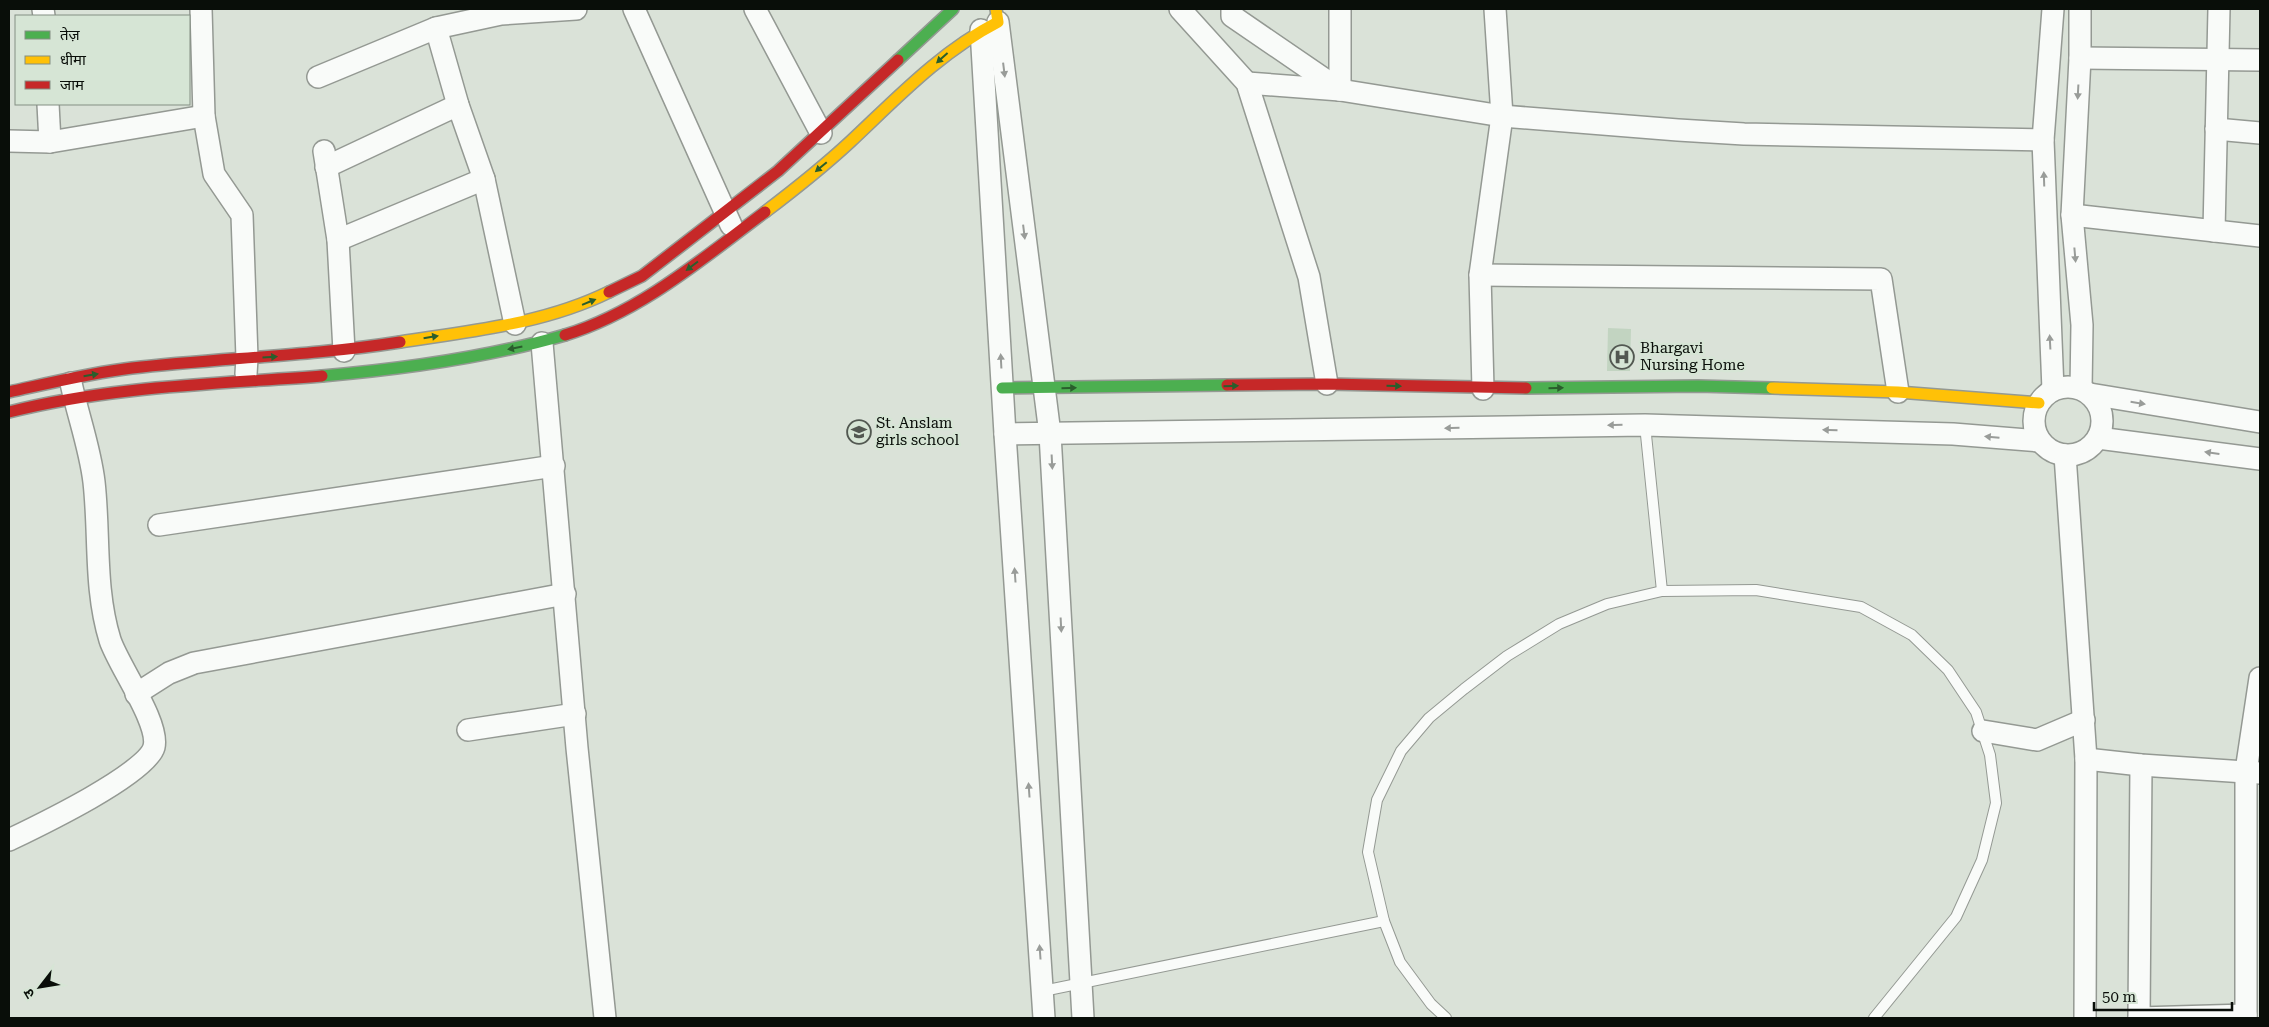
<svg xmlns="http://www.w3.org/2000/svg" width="2269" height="1027" font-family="'Roboto Serif','Noto Sans Devanagari',serif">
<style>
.building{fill:#c2d4c1}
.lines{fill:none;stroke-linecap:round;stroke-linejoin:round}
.lane-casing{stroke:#949993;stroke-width:12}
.street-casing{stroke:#949993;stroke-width:24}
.fast-casing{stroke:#949993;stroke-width:14}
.slow-casing{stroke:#949993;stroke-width:14}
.jam-casing{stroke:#949993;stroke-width:14}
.lane{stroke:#f9fbf9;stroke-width:10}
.street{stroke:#f9fbf9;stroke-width:21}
.fast{stroke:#4caf50;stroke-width:11}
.slow{stroke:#ffc107;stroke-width:11}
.jam{stroke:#c62828;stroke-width:11}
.oneway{fill:#2a5e2c}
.oneway2{fill:#999c99}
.labels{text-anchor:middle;stroke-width:4.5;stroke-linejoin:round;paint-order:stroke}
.poi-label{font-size:15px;fill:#090e09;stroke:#d6e5d5;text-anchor:start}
</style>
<rect width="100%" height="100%" fill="#dae2d8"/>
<!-- building -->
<polygon class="building" points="1608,328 1631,329 1630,371 1607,371"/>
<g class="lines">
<!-- lane casing -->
<g class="lane-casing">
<g id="lane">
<polyline points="1645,425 1662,591"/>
<polyline points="1043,991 1384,921"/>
<polyline points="1446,1018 1431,1004 1400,962 1384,921 1368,852 1377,800 1401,751 1429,718 1464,689 1507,656 1559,624 1607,604 1662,591 1756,590 1861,607 1912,635 1948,670 1976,712 1990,755 1996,803 1982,860 1956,917 1874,1018"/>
</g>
</g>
<!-- street casing -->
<g class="street-casing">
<g id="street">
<polyline points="43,9 44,16"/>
<polyline points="201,9 204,116 214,174 242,215 247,358 246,374"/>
<polyline points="634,9 731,225"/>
<polyline points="755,9 821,133"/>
<polyline points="1180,9 1247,83 1309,277 1327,384"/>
<polyline points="1232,9 1232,16 1340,90"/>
<polyline points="1340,9 1340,90"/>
<polyline points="2080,9 2080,58 2072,215 2082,325 2081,389"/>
<polyline points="998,22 1050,434 1083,1018"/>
<polyline points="436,28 458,105 484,179 515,324"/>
<polyline points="981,30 1005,434 1044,1018"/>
<polyline points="2080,58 2260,60"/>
<polyline points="318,77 436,28 501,14 576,9"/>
<polyline points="1247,83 1340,90 1502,116 1678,130 1744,134 2043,140"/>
<polyline points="48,104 50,142"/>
<polyline points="2216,129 2260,133"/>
<polyline points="9,141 50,142 204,116"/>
<polyline points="324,151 338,240 344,351"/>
<polyline points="326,167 458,105"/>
<polyline points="2072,215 2260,236"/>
<polyline points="2214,231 2219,9"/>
<polyline points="338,240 484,179"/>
<polyline points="1480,275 1881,279 1898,392"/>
<polyline points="542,343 577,748 605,1018"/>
<circle cx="2068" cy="421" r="34"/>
<polyline points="1483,389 1480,275 1502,116 1495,9"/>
<polyline points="2053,390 2043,140 2053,9"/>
<polyline points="2090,394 2260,422"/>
<polyline points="1005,434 1645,425 1953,434 2040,441"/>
<polyline points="2098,438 2260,459"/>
<polyline points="2065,455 2086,759 2085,1018"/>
<polyline points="159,525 554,466"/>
<polyline points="136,694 169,673 194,663 565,594"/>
<polyline points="468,730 575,714"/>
<polyline points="1983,731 2037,740 2084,720"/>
<polyline points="2086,759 2141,765 2260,773"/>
<path d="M 9,840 C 36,827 147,774 154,747 C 160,723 118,665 110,640 C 94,588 100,535 94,482 C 90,448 78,416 71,383"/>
<polyline points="2139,1018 2141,765"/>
<polyline points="2139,1018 2246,1015"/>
<polyline points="2246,1018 2246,771 2260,678"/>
</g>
</g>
<!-- fast casing -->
<g class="fast-casing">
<g id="fast">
<polyline points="898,60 953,9"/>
<path d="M 322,376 C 404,369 486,358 565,335"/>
<polyline points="1002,388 1227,385"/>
<polyline points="1526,388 1698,386 1772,388"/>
</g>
</g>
<!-- slow casing -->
<g class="slow-casing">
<g id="slow">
<path d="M 765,212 C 794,190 823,167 850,142 C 897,98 940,52 998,22 L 996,9"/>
<path d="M 400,342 C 470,331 544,324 609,292"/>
<polyline points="1772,388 1898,392 2039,403"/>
</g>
</g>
<!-- jam casing -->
<g class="jam-casing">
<g id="jam">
<polyline points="609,292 642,276 778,171 898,60"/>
<path d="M 565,335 C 640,312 702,259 765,212"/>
<polyline points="1227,385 1327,384 1526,388"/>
<path d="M 9,392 C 50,383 90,373 132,368 C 221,358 311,356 400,342"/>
<path d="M 9,412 C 111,386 218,384 322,376"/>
</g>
</g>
<!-- lane -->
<use href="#lane" class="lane"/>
<!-- street -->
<use href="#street" class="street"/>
<!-- fast -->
<use href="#fast" class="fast"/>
<!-- slow -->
<use href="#slow" class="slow"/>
<!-- jam -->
<use href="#jam" class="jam"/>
</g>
<!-- one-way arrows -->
<defs><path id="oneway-solid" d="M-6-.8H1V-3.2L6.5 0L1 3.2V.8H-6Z" transform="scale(1.25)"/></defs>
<g class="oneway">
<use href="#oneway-solid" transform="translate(942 58) rotate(138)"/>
<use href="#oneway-solid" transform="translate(821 167) rotate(140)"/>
<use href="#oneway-solid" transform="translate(692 266) rotate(143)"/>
<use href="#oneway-solid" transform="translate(589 302) rotate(-22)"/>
<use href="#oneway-solid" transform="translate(431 337) rotate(-9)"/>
<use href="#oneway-solid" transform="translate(515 348) rotate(169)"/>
<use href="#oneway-solid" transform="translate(270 357) rotate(-4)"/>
<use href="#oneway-solid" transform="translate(91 375) rotate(-9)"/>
<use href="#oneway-solid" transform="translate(1231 386) rotate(-1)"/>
<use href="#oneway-solid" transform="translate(1394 386) rotate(2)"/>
<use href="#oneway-solid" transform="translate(1069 388) rotate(-1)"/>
<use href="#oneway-solid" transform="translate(1556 388) rotate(-1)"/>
</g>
<g class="oneway2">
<use href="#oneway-solid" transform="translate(1004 70) rotate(83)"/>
<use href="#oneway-solid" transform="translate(2078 92) rotate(93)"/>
<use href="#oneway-solid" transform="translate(2044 179) rotate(-92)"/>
<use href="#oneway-solid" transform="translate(1024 232) rotate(83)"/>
<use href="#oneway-solid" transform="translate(2075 255) rotate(85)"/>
<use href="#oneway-solid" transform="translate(2050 342) rotate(-93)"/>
<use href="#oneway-solid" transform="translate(1001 361) rotate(-93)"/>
<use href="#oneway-solid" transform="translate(2138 403) rotate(9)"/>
<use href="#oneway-solid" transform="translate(1615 425) rotate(179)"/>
<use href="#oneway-solid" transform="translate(1452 428) rotate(179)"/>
<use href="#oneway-solid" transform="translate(1830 430) rotate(-178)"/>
<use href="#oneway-solid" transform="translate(1992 437) rotate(-175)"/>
<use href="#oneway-solid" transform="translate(2212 453) rotate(-172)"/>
<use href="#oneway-solid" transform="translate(1052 462) rotate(87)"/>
<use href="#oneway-solid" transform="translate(1015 575) rotate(-94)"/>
<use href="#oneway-solid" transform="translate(1061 625) rotate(87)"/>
<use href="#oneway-solid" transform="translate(1029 790) rotate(-94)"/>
<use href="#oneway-solid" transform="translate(1040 952) rotate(-94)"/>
</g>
<!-- icons -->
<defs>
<g id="hospital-ring" transform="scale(1.25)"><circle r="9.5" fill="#d6e5d5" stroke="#525851" stroke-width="1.5"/><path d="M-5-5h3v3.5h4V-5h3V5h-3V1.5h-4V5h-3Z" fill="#525851"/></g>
<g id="school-ring" transform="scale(1.25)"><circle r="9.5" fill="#d6e5d5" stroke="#525851" stroke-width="1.5"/><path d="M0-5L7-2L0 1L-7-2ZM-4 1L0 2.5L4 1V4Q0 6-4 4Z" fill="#525851"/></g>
</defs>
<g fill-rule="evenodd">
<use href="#hospital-ring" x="1622" y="357"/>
<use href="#school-ring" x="859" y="432"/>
</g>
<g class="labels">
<!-- poi labels -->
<g class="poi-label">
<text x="1640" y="353">Bhargavi<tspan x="1640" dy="17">Nursing Home</tspan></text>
<text x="876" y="428">St. Anslam<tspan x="876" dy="17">girls school</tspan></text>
</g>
</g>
<!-- border -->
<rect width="2269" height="1027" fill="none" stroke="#090e09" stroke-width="20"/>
<!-- legend -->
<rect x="15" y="15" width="175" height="90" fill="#d6e5d5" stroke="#848f83"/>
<rect x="25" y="31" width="25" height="8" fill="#4caf50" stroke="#848f83"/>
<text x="60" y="40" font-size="15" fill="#090e09">तेज़</text>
<rect x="25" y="56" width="25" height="8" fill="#ffc107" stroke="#848f83"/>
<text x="60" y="65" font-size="15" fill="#090e09">धीमा</text>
<rect x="25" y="81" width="25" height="8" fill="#c62828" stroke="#848f83"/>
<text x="60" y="90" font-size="15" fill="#090e09">जाम</text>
<!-- north arrow -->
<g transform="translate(40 987) rotate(239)" stroke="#d6e5d5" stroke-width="4" paint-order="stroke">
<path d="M0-4L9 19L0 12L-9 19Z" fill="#090e09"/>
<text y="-8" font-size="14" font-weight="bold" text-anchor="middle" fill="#090e09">उ</text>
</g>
<!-- scale -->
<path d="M2094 1002v8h138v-8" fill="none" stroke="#090e09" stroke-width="2.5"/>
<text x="2102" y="1002" font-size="15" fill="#090e09" stroke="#d6e5d5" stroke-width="4" paint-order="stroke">50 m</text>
</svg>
